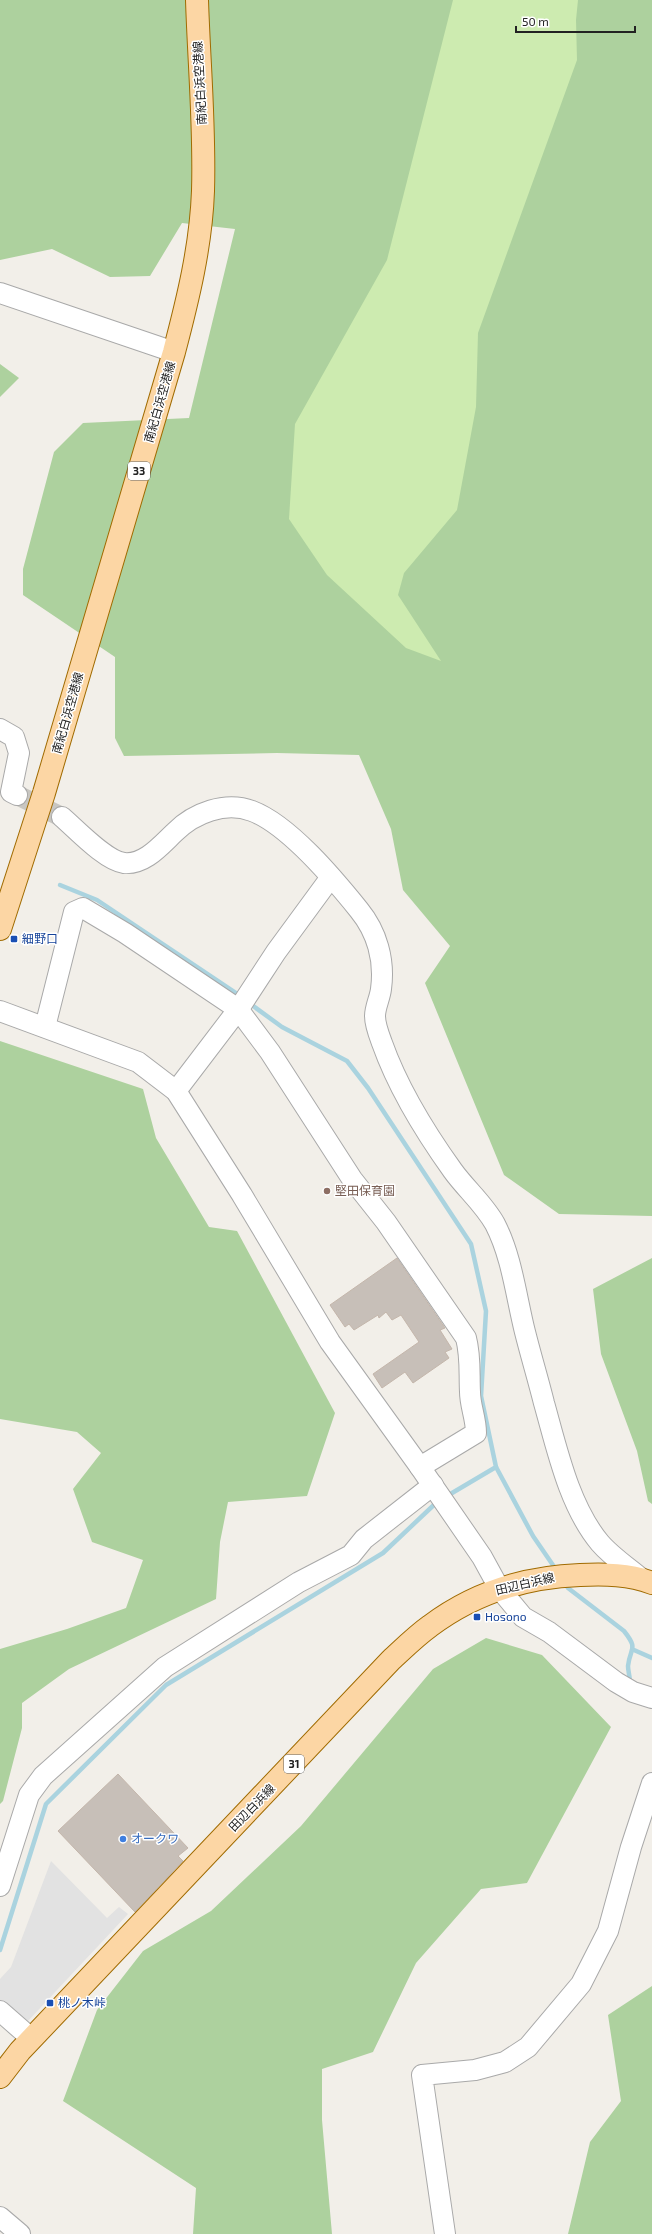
<svg xmlns="http://www.w3.org/2000/svg" width="652" height="2234" font-family="'Exo 2','Noto Sans JP',sans-serif">
<style>
.grass{fill:#cdebb0}
.forest{fill:#add19e}
.parking{fill:#e2e2e2}
.lines{fill:none;stroke-linecap:round;stroke-linejoin:round}
.stream{stroke:#aad3df;stroke-width:4.5}
.building{fill:#c7bfb8;stroke:#c4b6ab}
.minor-tunnel{stroke:#c8c6c1;stroke-width:20;stroke-dasharray:20 10;stroke-linecap:butt}
.minor-casing{stroke:#a9a9a9;stroke-width:22}
.major-casing{stroke:#a06b00;stroke-width:24}
.minor{stroke:#fff;stroke-width:20}
.major{stroke:#fcd6a4;stroke-width:22}
.transit-dot{fill:#1a4fb4;stroke:#fff;stroke-width:1.5}
.education-dot{fill:#8d6e63;stroke:#fff;stroke-width:1.5}
.shop-dot{fill:#3f7fe0;stroke:#fff;stroke-width:1.5}
.labels{text-anchor:middle;stroke-width:3;stroke-linejoin:round;paint-order:stroke}
.shield{fill:#fff;stroke:#646464;stroke-width:1}
.shield-label{font-size:11px;font-weight:bold;fill:#222}
.street-label{font-size:12px;fill:#222;stroke:#fff}
.transit-label{font-size:12px;fill:#164399;stroke:#fff;text-anchor:start}
.education-label{font-size:12px;fill:#785e54;stroke:#fff;text-anchor:start}
.shop-label{font-size:12px;fill:#366cbe;stroke:#fff;text-anchor:start}
</style>
<rect width="100%" height="100%" fill="#f2efe9"/>
<!-- grass -->
<polygon class="grass" points="427,0 652,0 407,779 193,641"/>
<!-- forest -->
<g class="forest">
<polygon points="0,0 453,0 387,260 295,424 289,519 327,575 406,648 441,661 398,595 404,573 457,510 476,407 478,333 577,60 576,20 578,0 652,0 652,1216 559,1214 504,1175 425,983 450,946 403,890 391,829 359,755 277,753 124,756 115,738 115,657 23,595 23,569 54,452 83,423 189,418 235,229 182,223 150,276 110,277 52,249 0,260"/>
<polygon points="0,364 19,378 0,397"/>
<polygon points="0,1041 143,1089 156,1138 209,1227 237,1231 335,1413 307,1496 228,1502 220,1542 216,1599 69,1669 22,1703 22,1728 3,1801 0,1804 0,1649 67,1629 126,1608 143,1560 92,1542 73,1489 101,1453 77,1432 0,1419"/>
<polygon points="652,1258 652,1504 648,1501 637,1451 601,1354 593,1289"/>
<polygon points="486,1638 542,1655 611,1727 527,1883 481,1889 416,1963 373,2052 322,2069 322,2120 332,2234 193,2234 196,2188 63,2101 97,2010 143,1951 211,1911 301,1826 433,1669"/>
<polygon points="652,1986 652,2234 568,2234 590,2142 621,2101 608,2015"/>
</g>
<!-- parking -->
<polygon class="parking" points="51,1861 107,1918 119,1907 128,1914 27,2022 0,2002 0,1979 11,1967"/>
<g class="lines">
<!-- stream -->
<g class="stream">
<polyline points="60,885 97,900 242,997"/>
<polyline points="249,1003 282,1027 347,1061 368,1088 471,1244 486,1311 481,1396 496,1467 447,1496"/>
<polyline points="496,1467 533,1536 557,1571"/>
<path d="M 564,1582 L 568,1588 L 624,1631 C 639,1650 630,1647 628,1666 C 628,1671 630,1677 630,1682"/>
<polyline points="634,1650 652,1658"/>
<polyline points="0,1950 46,1804 166,1685 383,1553 437,1502"/>
</g>
</g>
<!-- building -->
<g class="building">
<polygon points="397,1258 445,1328 440,1330 452,1349 445,1352 449,1358 413,1383 405,1372 382,1388 373,1374 419,1342 401,1315 392,1320 386,1312 379,1318 378,1315 354,1330 349,1324 345,1327 330,1305"/>
<polygon points="118,1774 188,1848 178,1856 183,1861 135,1912 58,1831"/>
</g>
<g class="lines">
<!-- minor-tunnel -->
<polyline class="minor-tunnel" points="17,795 62,817"/>
<!-- minor casing -->
<g class="minor-casing">
<g id="minor">
<polyline points="0,293 174,352"/>
<polyline points="0,729 14,737 19,753 11,792 17,795"/>
<path d="M 62,817 C 77,830 106,861 124,863 C 145,865 161,845 175,832 C 194,813 225,801 252,811 C 289,825 334,879 359,910 C 377,932 385,960 381,989 C 380,998 375,1007 375,1016 C 375,1025 379,1035 382,1043 C 398,1088 425,1132 453,1171 C 466,1189 484,1204 495,1224 C 512,1257 516,1296 525,1332 C 531,1356 538,1379 544,1403 C 557,1449 569,1506 600,1543 C 612,1557 629,1568 643,1580"/>
<polyline points="0,1011 138,1062 176,1091 242,1195 330,1342 420,1467 482,1557 499,1588 523,1617 549,1632 616,1682 633,1692 652,1698"/>
<path d="M 45,1027 L 74,912 L 83,908 L 125,933 L 238,1009 L 270,1052 L 352,1179 L 386,1222 L 466,1338 C 471,1357 469,1374 470,1392 C 470,1406 476,1418 476,1433 L 420,1467"/>
<polyline points="176,1091 240,1007 276,952 331,877"/>
<polyline points="0,1886 29,1795 43,1776 165,1667 299,1582 351,1555 364,1539 433,1485"/>
<polyline points="0,2011 32,2039"/>
<polyline points="0,2217 20,2234"/>
<polyline points="445,2234 422,2075 475,2070 505,2062 528,2047 581,1984 608,1931 631,1847 652,1783"/>
</g>
</g>
<!-- major casing -->
<g class="major-casing">
<g id="major">
<path d="M 0,929 L 44,793 L 174,352 C 188,299 201,246 203,191 C 205,127 199,64 197,0"/>
<path d="M 0,2077 L 20,2051 L 391,1660 C 403,1649 416,1636 430,1626 C 474,1593 525,1577 580,1575 C 604,1574 630,1574 652,1583"/>
</g>
</g>
<!-- minor -->
<use href="#minor" class="minor"/>
<!-- major -->
<use href="#major" class="major"/>
</g>
<!-- markers -->
<g class="transit-dot">
<rect x="10" y="935" width="8" height="8" rx="2"/>
<rect x="473" y="1613" width="8" height="8" rx="2"/>
<rect x="46" y="1999" width="8" height="8" rx="2"/>
</g>
<circle class="education-dot" cx="327" cy="1191" r="4"/>
<circle class="shop-dot" cx="123" cy="1839" r="4"/>
<g class="labels">
<!-- shield labels -->
<g class="shield">
<rect x="128" y="462" width="22" height="18" rx="3"/>
<rect x="284" y="1755" width="20" height="18" rx="3"/>
</g>
<g class="shield-label">
<text x="139" y="475">33</text>
<text x="294" y="1768">31</text>
</g>
<!-- street labels -->
<g class="street-label">
<text transform="translate(200 83) rotate(-93)" y="4">南紀白浜空港線</text>
<text transform="translate(160 402) rotate(-74)" y="4">南紀白浜空港線</text>
<text transform="translate(68 713) rotate(-74)" y="4">南紀白浜空港線</text>
<text transform="translate(525 1584) rotate(-13)" y="4">田辺白浜線</text>
<text transform="translate(252 1808) rotate(-46)" y="4">田辺白浜線</text>
</g>
<!-- transit labels -->
<g class="transit-label">
<text x="22" y="943">細野口</text>
<text x="485" y="1621">Hosono</text>
<text x="58" y="2007">桃ノ木峠</text>
</g>
<!-- education labels -->
<g class="education-label">
<text x="335" y="1195">堅田保育園</text>
</g>
<!-- shop labels -->
<g class="shop-label">
<text x="131" y="1843">オークワ</text>
</g>
</g>
<!-- scale -->
<path d="M516 26v6h119v-6" fill="none" stroke="#222222" stroke-width="2"/>
<text x="522" y="26" font-size="12" fill="#222222" stroke="#ffffff" stroke-width="3" paint-order="stroke">50 m</text>
</svg>
